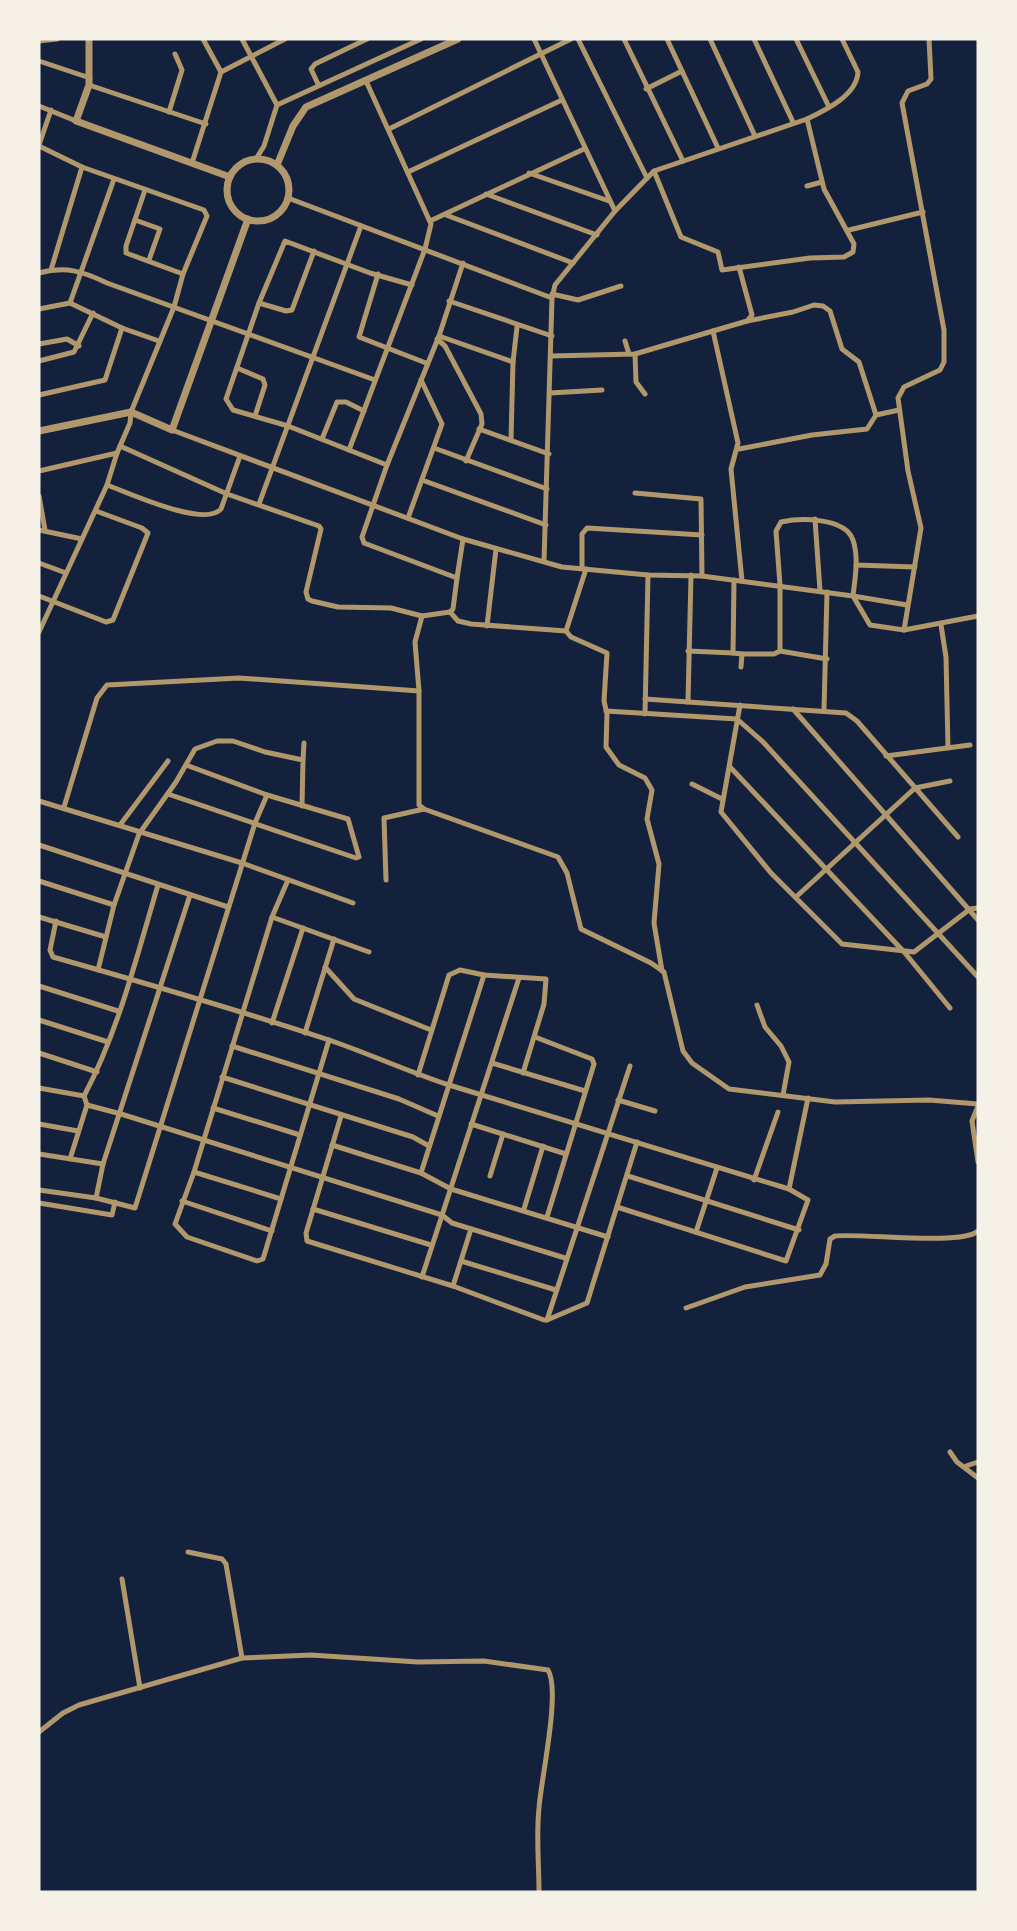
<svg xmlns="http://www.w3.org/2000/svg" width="1017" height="1931" font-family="'Fira Sans Condensed',sans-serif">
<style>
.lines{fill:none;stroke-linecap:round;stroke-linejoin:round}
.minor{stroke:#b1986c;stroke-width:5}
.tertiary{stroke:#b1986c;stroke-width:7}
</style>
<rect width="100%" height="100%" fill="#14213d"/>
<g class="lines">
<!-- minor -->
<g class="minor">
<polyline points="203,39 221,72"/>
<polyline points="242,39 277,105"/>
<polyline points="534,39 615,211"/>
<polyline points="578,39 647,178"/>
<polyline points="624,39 683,161"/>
<polyline points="667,39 718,148"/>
<polyline points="710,39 755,136"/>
<polyline points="754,39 793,122"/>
<polyline points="796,39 829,107"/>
<polyline points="39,41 57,39"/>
<polyline points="39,61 90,78"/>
<polyline points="318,84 311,69 315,64 367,39"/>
<polyline points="89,85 206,124"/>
<polyline points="646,89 682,71"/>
<polyline points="39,106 76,121"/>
<polyline points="169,112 182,70 175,54"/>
<polyline points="389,129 571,39"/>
<polyline points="39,145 51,110"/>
<polyline points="39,146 82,167 204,210 207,216 183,274 174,307 131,412 130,423 117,453 107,485 39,632"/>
<polyline points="256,159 264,146 277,105 421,39"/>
<polyline points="192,163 221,72 285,39"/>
<polyline points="654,171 681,237 718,252 722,270 810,258 844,257 853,252 854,244 824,189 807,119"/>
<polyline points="408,172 562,100"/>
<polyline points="529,173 609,201"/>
<polyline points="807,186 822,182"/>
<polyline points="145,190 126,246 126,253 183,274"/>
<polyline points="486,194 597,235"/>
<polyline points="288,198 552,298"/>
<polyline points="446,215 573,263"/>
<polyline points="135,220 160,229 149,260"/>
<polyline points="430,221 584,149"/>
<polyline points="849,230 923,212"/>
<polyline points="463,263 439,336 387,465 362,537 364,543 457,578 463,539"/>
<polyline points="51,270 82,167"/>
<path d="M 39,273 C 66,266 82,271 107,283 L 375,380"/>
<polyline points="378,274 359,337 426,363"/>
<polyline points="552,294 578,300 621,286"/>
<polyline points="449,301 552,336"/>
<polyline points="70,303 114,179"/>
<polyline points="259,303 286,311 292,310 314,251"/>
<polyline points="39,309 70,303 122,328 159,341"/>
<polyline points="747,321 793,312 814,305 823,306 830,311 842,349 859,362 876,415"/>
<polyline points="713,331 747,321 752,315 739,267"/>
<polyline points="439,336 513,362"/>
<polyline points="437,339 445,346 481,414 482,424 466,461"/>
<polyline points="625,341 629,354"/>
<polyline points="39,344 67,339 79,346"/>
<polyline points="635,354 636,382 645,394"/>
<polyline points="551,356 635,354 713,331 738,443 731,469 742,581"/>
<polyline points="39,361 74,352 93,313"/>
<polyline points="237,368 263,379 265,385 255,416"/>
<polyline points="550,393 602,390"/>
<polyline points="39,395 105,380 122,328"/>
<polyline points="479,429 549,454"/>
<polyline points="172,430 463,539 562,567 648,575 702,576 853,596 870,625 904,630 978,616"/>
<polyline points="322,439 337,402 346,402 364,411"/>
<polyline points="511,440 513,362 517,327"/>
<polyline points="120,446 227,494 319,526 321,529 306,592 308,599 312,601 338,607 391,608 422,616 450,612 453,609 457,578"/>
<polyline points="434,448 547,489"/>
<polyline points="739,449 812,435 867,429 876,415 899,410"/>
<polyline points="349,450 425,249 431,224 366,81"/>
<polyline points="387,465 288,426 233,410 226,399 259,303 285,241 370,273 412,285"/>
<polyline points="39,471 117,453"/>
<polyline points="422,480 546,525"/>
<path d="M 107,485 C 129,493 205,528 221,509 L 240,456"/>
<polyline points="635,493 701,499 702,576"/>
<polyline points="39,496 45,530"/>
<polyline points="259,504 361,226"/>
<polyline points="408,518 442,424 421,380"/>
<polyline points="815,519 820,591"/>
<polyline points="39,530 82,539"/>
<path d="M 544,561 L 552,298 L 555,285 L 615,211 L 654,171 L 807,119 C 826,110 857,95 858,72 L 842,39"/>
<polyline points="39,563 66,573"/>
<polyline points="856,565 915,567"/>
<polyline points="582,568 582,534 587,528 702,535"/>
<polyline points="734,580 733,653 742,654 741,667"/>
<polyline points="39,596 106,622 113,620 148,533 142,528 96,511"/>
<polyline points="450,612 458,621 471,624 566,631 571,637 607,653 604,701 607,714 606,747 619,765 645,778 652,790 647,819 659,864 654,923 662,971"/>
<polyline points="422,616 415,642 419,691 419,805 424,809 558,857 567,873 581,929 651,963 664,972 683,1051 692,1063 729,1089 835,1102 929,1100 978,1104"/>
<polyline points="941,625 946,657 948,748"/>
<polyline points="487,626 496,549"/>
<polyline points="904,630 921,528 908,471 898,398 904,387 940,370 944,362 944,330 902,103 908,91 927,84 931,79 929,39"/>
<polyline points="566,631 586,569"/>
<polyline points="688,651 733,653"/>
<polyline points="780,651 827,659"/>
<path d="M 742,654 L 774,654 L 780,651 L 780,585 L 776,531 L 781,522 C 800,518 845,517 853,540 C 859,558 855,578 853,596 L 907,605"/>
<polyline points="645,699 846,713 857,721 958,837"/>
<polyline points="688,702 691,575"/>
<polyline points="740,705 721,812 771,873 842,944 914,952 970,909 978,908"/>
<polyline points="793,709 978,920"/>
<polyline points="824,710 827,592"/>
<polyline points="606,711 737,719 763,742 978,977"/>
<polyline points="645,714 648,575"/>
<polyline points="886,756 970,745"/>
<polyline points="303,760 304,743"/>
<polyline points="730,767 905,953 950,1008"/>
<polyline points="692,784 722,799"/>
<polyline points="168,794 356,858 359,857 348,819 267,795 186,765"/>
<polyline points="39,801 242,863 353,903"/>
<polyline points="64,807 97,698 107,685 239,678 419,691"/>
<polyline points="120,825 168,761"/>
<polyline points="39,845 228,907"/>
<polyline points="288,880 272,917 194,1172 175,1224 187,1237 257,1261 263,1259 329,1040"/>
<polyline points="386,880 384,818 424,809"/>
<polyline points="39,881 114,905"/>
<polyline points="797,896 915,788 950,781"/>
<polyline points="39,917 106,937"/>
<polyline points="272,917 369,952"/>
<path d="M 56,921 L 50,950 L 53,957 C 145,983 238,1010 329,1040 C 370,1054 409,1072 449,1085 L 789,1189 L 808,1200 L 786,1261 L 617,1207"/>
<polyline points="325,967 354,999 431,1030"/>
<polyline points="98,970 114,905 139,834 176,782 195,749 217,741 233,741 265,752 303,760 302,806"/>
<polyline points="39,986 118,1011"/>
<polyline points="757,1005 765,1027 781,1046 789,1062 783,1095"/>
<polyline points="39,1020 108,1042"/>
<polyline points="272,1023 303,928"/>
<polyline points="305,1033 334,939"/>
<polyline points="535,1037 592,1059 594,1064 547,1217"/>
<polyline points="232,1046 399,1099 438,1116"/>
<polyline points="39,1053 97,1072"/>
<polyline points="492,1063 585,1091"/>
<polyline points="418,1075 449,975 460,970 484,975 546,979 544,1004 523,1073"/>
<polyline points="222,1077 413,1137 429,1146"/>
<polyline points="39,1088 84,1096"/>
<polyline points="618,1100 655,1111"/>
<polyline points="87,1105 121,1114 442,1215 452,1223 565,1258"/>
<polyline points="978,1106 972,1121 978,1162"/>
<polyline points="213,1108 300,1135"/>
<polyline points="341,1116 306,1233 307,1241 453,1286 544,1320 547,1320 630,1066"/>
<polyline points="39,1124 78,1131"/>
<polyline points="471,1124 566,1154"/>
<polyline points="332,1145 421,1173 451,1189 608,1237"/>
<polyline points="39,1154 103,1164"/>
<path d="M 70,1159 L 87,1105 L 84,1096 C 119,1030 137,955 158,885"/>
<polyline points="194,1172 281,1199"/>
<polyline points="421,1173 484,975"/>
<polyline points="490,1176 503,1134"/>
<polyline points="628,1176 799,1230"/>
<polyline points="754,1180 778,1112"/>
<polyline points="789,1189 808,1098"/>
<polyline points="39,1190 96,1198 135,1208 255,823 267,795"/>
<polyline points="96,1198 103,1164 190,895"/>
<polyline points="182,1201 272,1231"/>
<polyline points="39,1203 112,1215 115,1202"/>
<polyline points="313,1209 431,1245"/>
<polyline points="524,1209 543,1146"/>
<polyline points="696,1232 717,1168"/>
<polyline points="461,1261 556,1290"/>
<polyline points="422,1277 519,978"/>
<polyline points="453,1286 471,1229"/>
<path d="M 686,1308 L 745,1287 L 820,1275 L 826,1264 L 830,1239 L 835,1236 C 863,1233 960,1246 978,1231"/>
<polyline points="547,1320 587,1303 637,1142"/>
<polyline points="950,1452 957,1462 978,1478"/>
<polyline points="966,1466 978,1462"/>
<polyline points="188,1552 222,1559 226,1564 242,1658"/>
<polyline points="122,1579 140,1688"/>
<path d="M 39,1732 L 63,1713 L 79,1705 L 242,1658 L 311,1655 L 418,1662 L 484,1661 L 548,1670 C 561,1691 541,1779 539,1808 C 536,1836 539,1864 539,1892"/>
</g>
<!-- tertiary -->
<g class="tertiary">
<polyline points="89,39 89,85 76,121 230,177"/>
<circle cx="258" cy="190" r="31"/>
<polyline points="277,165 293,126 306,107 458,39"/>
<polyline points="39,431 131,412 172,430 248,219"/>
</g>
</g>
<!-- border -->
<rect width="1017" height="1931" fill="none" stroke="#f6f1e7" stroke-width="81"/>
</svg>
